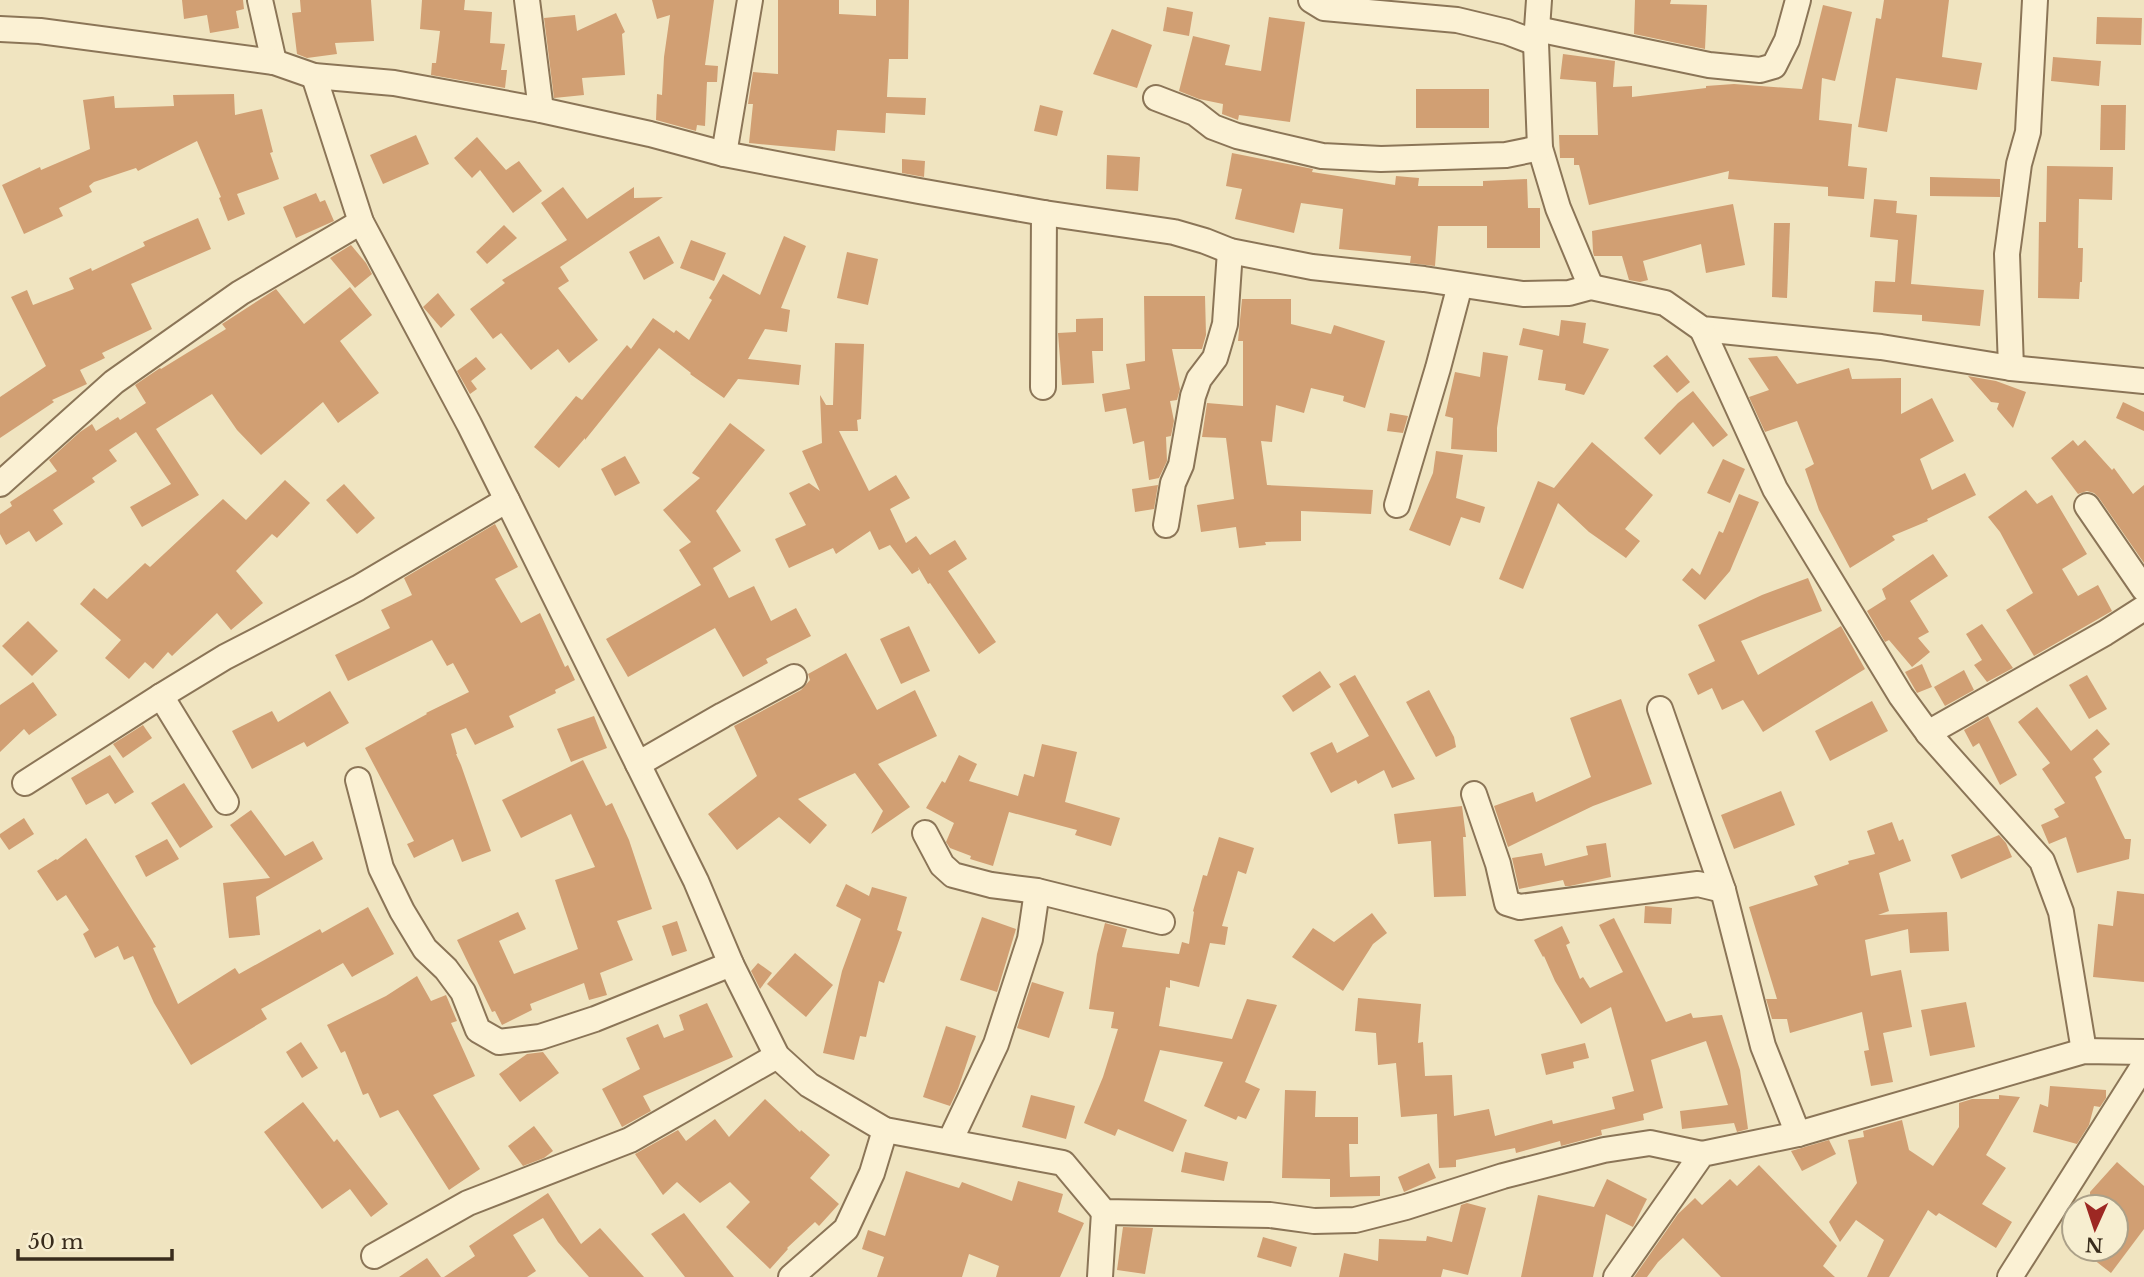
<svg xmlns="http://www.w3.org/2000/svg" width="2144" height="1277" font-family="'Libre Baskerville',serif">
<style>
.building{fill:#d19f73}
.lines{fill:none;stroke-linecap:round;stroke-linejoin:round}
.minor-casing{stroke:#8b7557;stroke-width:28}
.minor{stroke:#fbf1d4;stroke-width:24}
</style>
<rect width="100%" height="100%" fill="#f0e4c0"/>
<!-- building -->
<g class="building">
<polygon points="182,0 243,0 244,9 236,11 239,28 210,33 207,15 184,19"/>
<polygon points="300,0 371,0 374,41 335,43 337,54 307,58 297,54 292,13 301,12"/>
<polygon points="422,0 465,0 464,10 492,12 490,43 505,44 501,70 507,70 505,88 431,75 432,63 436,63 440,31 420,29"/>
<polygon points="652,0 714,0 705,65 718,66 717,82 707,82 705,126 697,125 696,131 656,120 657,94 662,95 664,57 670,15 657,19"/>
<polygon points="778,0 839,0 839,14 876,16 876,0 909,0 908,59 889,59 887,97 926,98 925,115 886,113 885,133 837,130 835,151 749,143 753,104 748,104 753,72 778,74"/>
<polygon points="1635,0 1671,0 1670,4 1707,5 1705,49 1634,34"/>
<polygon points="1884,0 1949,0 1942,57 1982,63 1977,90 1896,78 1887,132 1858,127 1876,18 1881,19"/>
<polygon points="1823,5 1852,12 1835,81 1822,78 1819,120 1852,124 1848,166 1867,168 1864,199 1828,196 1828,187 1728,179 1729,171 1589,205 1579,165 1574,165 1574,158 1560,158 1559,135 1598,135 1596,82 1560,79 1563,54 1615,61 1613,87 1632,86 1632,97 1706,88 1706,86 1734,84 1802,89"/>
<polygon points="1167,7 1193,12 1189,36 1163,31"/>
<polygon points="616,13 625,32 622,34 625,75 582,78 584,95 554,98 544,18 575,15 577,31"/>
<polygon points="1269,17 1305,22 1290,122 1239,115 1238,120 1222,114 1223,104 1199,99 1179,91 1193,36 1230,45 1225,65 1261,71"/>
<polygon points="2097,17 2142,18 2141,45 2096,44"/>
<polygon points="1112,29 1152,45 1137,88 1093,74"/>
<polygon points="2053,57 2101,61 2099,86 2051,81"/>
<rect x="1416" y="89" width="73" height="39"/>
<polygon points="234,94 235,115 262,109 273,152 270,153 279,179 237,194 245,214 228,221 219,198 221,197 197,141 138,171 136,168 94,182 89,186 92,192 59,208 63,216 24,234 2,185 40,167 41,170 90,149 83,100 114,96 115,108 174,106 173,95"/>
<polygon points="1040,105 1063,111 1057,136 1034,131"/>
<polygon points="2101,105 2126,105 2125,150 2100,150"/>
<polygon points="416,135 429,164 383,184 370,155"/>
<polygon points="477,137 506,170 519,161 542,191 513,213 480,170 472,178 454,158"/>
<polygon points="1232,153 1313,169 1312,172 1395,185 1396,176 1419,178 1418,186 1483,186 1483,181 1527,179 1528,208 1540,208 1540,248 1487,248 1487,226 1438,226 1435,266 1410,263 1411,256 1339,249 1343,209 1301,203 1294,233 1235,219 1242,189 1226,186"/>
<polygon points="1107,155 1140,157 1138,191 1106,189"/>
<polygon points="902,159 925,161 924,177 902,173"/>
<polygon points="2047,166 2113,167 2112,200 2079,199 2078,248 2083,248 2082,282 2080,282 2079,299 2038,298 2039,222 2046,222"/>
<polygon points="1930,177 2000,179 2000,197 1930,196"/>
<polygon points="563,187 587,219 634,187 634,198 663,197 560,267 569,281 558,288 598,340 569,363 558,349 531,370 501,333 493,339 470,309 505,283 502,280 567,240 541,203"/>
<polygon points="316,193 320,202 325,200 334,221 296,238 283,207"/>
<polygon points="1874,199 1897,201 1896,213 1917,215 1911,284 1984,290 1980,326 1922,321 1922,315 1873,312 1875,281 1895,282 1898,240 1870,237"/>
<polygon points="1733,204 1745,265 1706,273 1701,244 1643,261 1648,280 1640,282 1629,280 1622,256 1594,256 1593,252 1592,231"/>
<polygon points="198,218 211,249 131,284 152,329 102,353 105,358 80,370 87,384 52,400 54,402 0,438 0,397 46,366 11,297 27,290 33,305 74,289 69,278 91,268 92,271 145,246 143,242"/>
<polygon points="1774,223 1790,223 1787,298 1772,297"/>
<polygon points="504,225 517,238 487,264 476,252"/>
<polygon points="659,236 674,263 644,280 629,252"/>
<polygon points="784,236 806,246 781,308 790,310 787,332 765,329 748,359 801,365 799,385 738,379 724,398 690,374 691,373 659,348 585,440 585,438 559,468 534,447 576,396 582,400 627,345 631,349 653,318 674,333 676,330 689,340 712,300 709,298 723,274 760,295"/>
<polygon points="691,240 726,253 714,281 680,268"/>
<polygon points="351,245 366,263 372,274 355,288 330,258"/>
<polygon points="847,252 878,259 868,305 837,298"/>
<polygon points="350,287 372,315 340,341 379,393 338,423 323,402 261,455 237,430 212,394 156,429 199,495 142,527 130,507 171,484 136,432 109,450 117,461 92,478 95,482 53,510 63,524 36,542 29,531 6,545 0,534 0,514 12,506 10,502 57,471 49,460 80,432 92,424 96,431 118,417 120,420 146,403 135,385 160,368 161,369 226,329 222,324 276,289 304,324"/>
<polygon points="438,293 455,315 441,328 423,307"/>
<polygon points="1144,296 1205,296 1206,335 1202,349 1172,349 1180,389 1177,400 1170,401 1174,421 1171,436 1166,437 1167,461 1159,478 1149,480 1144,441 1133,444 1126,408 1105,412 1102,394 1130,389 1126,364 1145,361"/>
<polygon points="1242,299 1291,299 1291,324 1331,334 1334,325 1385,341 1365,408 1343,401 1344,396 1311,388 1304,413 1276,405 1272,442 1261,441 1267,485 1373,490 1371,514 1301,511 1301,541 1265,542 1266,545 1239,548 1236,527 1201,532 1197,505 1234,499 1226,438 1202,437 1207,403 1243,406 1243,341 1238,341"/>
<polygon points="1103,318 1103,351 1092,351 1094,383 1062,385 1058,333 1076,332 1076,319"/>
<polygon points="1561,320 1586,323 1583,343 1609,349 1584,395 1565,390 1566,384 1538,380 1543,350 1519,345 1523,328 1559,336"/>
<polygon points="835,343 864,344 861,419 857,420 858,431 839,431 869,491 896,475 910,498 890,509 906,543 916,536 930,555 955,540 967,559 948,571 996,642 979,654 930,583 928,584 918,567 919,570 912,574 890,545 879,550 870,531 836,554 833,548 789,568 775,539 806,525 789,493 809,483 820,491 802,451 822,443 820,395 826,405 833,405"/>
<polygon points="1483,352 1508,356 1497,428 1497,452 1451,449 1453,418 1445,416 1455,372 1480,377"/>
<polygon points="1667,355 1690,382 1677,393 1653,366"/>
<polygon points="1777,356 1797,384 1849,368 1852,379 1901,378 1901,414 1932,398 1954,441 1920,459 1932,490 1965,473 1976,495 1927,519 1928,521 1892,536 1895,540 1850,568 1819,510 1805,469 1814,464 1797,421 1765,432 1749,397 1769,390 1748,358"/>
<polygon points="476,357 486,369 471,381 477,389 470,394 457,371"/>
<polygon points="1968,376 1996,381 2026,392 2013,428 1997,409 1999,403 1991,402"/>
<polygon points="1693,391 1728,435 1713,447 1693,422 1660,455 1644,438 1678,403"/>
<polygon points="2123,402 2144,412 2144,431 2116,418"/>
<polygon points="1390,413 1408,416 1403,433 1387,431"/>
<polygon points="730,423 765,450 716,511 741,551 713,568 729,598 754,586 771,621 796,608 811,636 766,659 768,663 743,677 715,628 628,677 606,639 701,585 679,550 691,542 663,510 700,478 692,473"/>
<polygon points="2073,440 2078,446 2085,440 2112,470 2114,468 2133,494 2144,485 2144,563 2099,498 2094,493 2087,491 2078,494 2051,458"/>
<polygon points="1592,442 1653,495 1625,529 1640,541 1626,558 1589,532 1558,503 1523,589 1499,579 1538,481 1554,488"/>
<polygon points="1436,451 1463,455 1456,498 1485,507 1480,523 1461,517 1450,546 1409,530 1433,473"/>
<polygon points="625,456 640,483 615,496 601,469"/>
<polygon points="1723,459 1745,469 1730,503 1707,493"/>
<polygon points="285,480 310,503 277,538 272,534 236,571 263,603 231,630 217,613 172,656 168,652 153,669 145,662 129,679 105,658 121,640 80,604 94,588 107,599 145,563 150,567 223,499 246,520"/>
<polygon points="344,484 375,518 357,534 326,500"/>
<polygon points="1158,485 1154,509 1135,512 1132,489"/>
<polygon points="2026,490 2037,504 2052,495 2087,554 2062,569 2078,596 2098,585 2112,611 2034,656 2006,610 2033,593 2000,532 1988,517"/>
<polygon points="1739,494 1759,502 1730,571 1705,600 1682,580 1692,568 1700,575 1719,531 1723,533"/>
<polygon points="495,524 518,567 495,579 521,623 540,613 565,667 568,665 575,680 555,690 556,693 509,716 514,727 475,745 466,728 451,734 457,754 456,754 461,765 491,851 462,862 453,839 414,858 407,844 414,841 365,748 427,714 426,713 469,692 453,663 447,666 432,640 348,681 335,655 390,628 381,610 412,595 404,578"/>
<polygon points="1933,554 1948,576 1910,601 1929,632 1918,638 1930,652 1912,667 1889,640 1885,642 1867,611 1886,599 1882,589"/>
<polygon points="1808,578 1822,611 1741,641 1758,675 1841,626 1865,669 1763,732 1743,700 1722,710 1712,688 1698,695 1688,674 1715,661 1698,625 1762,595"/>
<polygon points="28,621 58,651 32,676 2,646"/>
<polygon points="1982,624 2013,668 1987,682 1974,665 1982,660 1966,634"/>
<polygon points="909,626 930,671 901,684 880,639"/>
<polygon points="846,653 877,710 915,690 937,736 878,764 910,807 871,834 884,809 883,811 855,773 798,799 827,825 810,844 779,817 737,850 708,814 757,776 734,726 801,690 810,680 808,674"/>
<polygon points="1922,664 1932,687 1917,693 1905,672"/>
<polygon points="1964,670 1974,690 1945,706 1934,687"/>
<polygon points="1320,671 1331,687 1293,712 1282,696"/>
<polygon points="1355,675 1415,779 1392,788 1384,770 1358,784 1356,780 1331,793 1310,753 1332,742 1337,753 1369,736 1339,684"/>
<polygon points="2087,675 2107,709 2089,719 2069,685"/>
<polygon points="33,682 57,715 29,735 24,729 0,752 0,705"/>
<polygon points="1429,690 1454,737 1456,747 1436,757 1406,702"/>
<polygon points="330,691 349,723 307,747 304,742 252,769 232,731 272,711 278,722"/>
<polygon points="1621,699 1652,784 1593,806 1508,847 1494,806 1533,792 1536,802 1591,777 1570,718"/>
<polygon points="1872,701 1888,731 1830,761 1815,731"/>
<polygon points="2037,707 2071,751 2097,729 2110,744 2093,759 2102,772 2095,777 2125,839 2131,839 2129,859 2077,873 2066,837 2049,844 2041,825 2059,817 2054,809 2065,803 2042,769 2050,763 2018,722"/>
<polygon points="594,716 607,748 571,762 557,729"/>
<polygon points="1988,716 2017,775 2000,785 1979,743 1973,747 1964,730"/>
<polygon points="143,725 152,738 123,758 113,744"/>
<polygon points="1042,744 1077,752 1065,802 1120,818 1111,846 1075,835 1077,830 1009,812 993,866 970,859 971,856 950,848 946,842 954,823 926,808 942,781 945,783 959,755 977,764 969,781 1018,796 1024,774 1034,777"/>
<polygon points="110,755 134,792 115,804 108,793 86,805 71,778"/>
<polygon points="583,760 606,806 612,803 629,840 652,909 617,921 633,960 600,973 607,995 589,1000 584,983 530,1004 532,1010 502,1025 495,1011 492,1012 457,940 518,912 526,929 499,941 514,974 578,949 555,880 595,867 571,814 521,838 502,800"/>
<polygon points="184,783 213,827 180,848 151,803"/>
<polygon points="1781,791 1795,825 1734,849 1721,815"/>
<polygon points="1462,806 1466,837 1463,837 1466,896 1434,897 1431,841 1398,844 1394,814"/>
<polygon points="251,810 285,856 313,841 323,859 256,897 260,935 229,938 223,883 270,878 230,825"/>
<polygon points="24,818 34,834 9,850 0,837 0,834"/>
<polygon points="1892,822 1899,841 1903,839 1911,861 1879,873 1889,911 1878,915 1947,912 1949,951 1910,953 1908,929 1865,940 1871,976 1901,970 1912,1027 1883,1033 1893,1082 1871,1086 1864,1051 1869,1050 1862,1012 1790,1033 1787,1019 1772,1019 1766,999 1777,999 1749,907 1818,885 1814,876 1849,864 1848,861 1875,854 1867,831"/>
<polygon points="1999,835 2006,843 2012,857 1961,879 1951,855"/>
<polygon points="1219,837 1254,848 1246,874 1238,871 1222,926 1228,927 1225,945 1210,943 1199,987 1170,980 1170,988 1166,987 1159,1026 1232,1039 1247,999 1277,1005 1245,1082 1260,1089 1246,1119 1238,1116 1236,1120 1204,1106 1223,1062 1160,1050 1144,1101 1187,1120 1173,1152 1118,1129 1115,1136 1084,1123 1103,1077 1118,1029 1111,1028 1114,1012 1089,1009 1097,954 1105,923 1127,929 1122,947 1179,954 1182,942 1189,944 1194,912 1193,911 1203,875 1207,876"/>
<polygon points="86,838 156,947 153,948 178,1004 235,968 239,974 320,929 322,933 368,907 394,954 352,977 343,963 261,1009 267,1019 191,1065 154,1003 133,956 124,960 118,946 95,958 83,934 89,930 66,895 57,901 37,871 56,859 57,860"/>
<polygon points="167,839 179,859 146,877 135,856"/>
<polygon points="1606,843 1611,877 1570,886 1565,886 1563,880 1519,889 1512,858 1542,853 1545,866 1588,855 1586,846"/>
<polygon points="846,884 869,896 872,887 907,897 897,930 902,932 884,983 879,981 866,1037 860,1036 854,1060 823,1053 842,971 861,919 836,906"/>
<polygon points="2117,891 2144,894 2144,982 2093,977 2098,924 2113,926"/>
<polygon points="1645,906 1672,908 1671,924 1644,923"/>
<polygon points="1372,913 1387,933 1373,944 1343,991 1292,957 1313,928 1334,942"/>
<polygon points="982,917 1016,929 997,992 960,980"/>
<polygon points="1614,918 1666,1022 1691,1013 1693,1018 1722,1015 1740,1070 1748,1129 1737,1132 1734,1123 1682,1129 1680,1111 1728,1105 1706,1041 1651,1060 1663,1108 1643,1114 1644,1120 1601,1130 1602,1135 1561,1146 1560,1141 1516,1153 1515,1148 1456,1160 1456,1167 1439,1168 1437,1114 1401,1117 1396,1063 1378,1065 1376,1033 1355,1031 1358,998 1421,1004 1418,1043 1423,1042 1425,1076 1452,1075 1454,1116 1489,1109 1495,1136 1552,1120 1553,1124 1615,1109 1612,1097 1634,1091 1611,1007 1581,1024 1555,981 1544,956 1543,957 1534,940 1562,926 1570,943 1566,945 1580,979 1583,977 1590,988 1623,972 1599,925"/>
<polygon points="677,921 687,951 672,956 662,926"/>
<polygon points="795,953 833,985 806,1017 767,984"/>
<polygon points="758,963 772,973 760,989 751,971"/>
<polygon points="417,976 431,1001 446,995 457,1021 451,1023 475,1076 433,1095 480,1169 449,1190 398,1110 380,1118 368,1093 363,1095 345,1051 341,1053 327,1025 386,996"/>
<polygon points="1032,982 1064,992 1049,1038 1017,1028"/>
<polygon points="1966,1002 1975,1047 1930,1056 1921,1010"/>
<polygon points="707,1003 733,1057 643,1096 651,1111 622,1127 602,1089 640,1069 626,1038 658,1024 664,1038 684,1030 679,1015"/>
<polygon points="946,1026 976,1036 958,1089 950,1106 923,1097"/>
<polygon points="301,1042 318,1068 302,1078 286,1052"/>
<polygon points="1585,1043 1589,1058 1573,1062 1574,1068 1546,1075 1541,1054"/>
<polygon points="543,1052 559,1073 520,1102 499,1074 527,1054"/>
<polygon points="2050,1086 2106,1090 2106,1098 2100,1107 2094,1106 2089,1125 2077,1144 2033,1132 2040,1104 2048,1107"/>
<polygon points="1285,1090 1316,1091 1315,1117 1358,1117 1358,1144 1349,1144 1350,1177 1380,1176 1380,1196 1330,1197 1330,1179 1282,1178"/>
<polygon points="1031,1095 1075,1106 1066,1139 1022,1127"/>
<polygon points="1999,1095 2020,1097 1986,1155 2006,1168 1982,1204 2012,1222 1996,1248 1939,1213 1936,1216 1928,1210 1889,1277 1867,1277 1884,1240 1856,1220 1840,1242 1829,1222 1857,1183 1848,1140 1864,1137 1863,1131 1902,1120 1909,1150 1933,1166 1959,1127 1959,1103 1972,1099 1999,1099"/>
<polygon points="765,1099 800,1132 801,1130 830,1155 810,1178 839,1204 819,1226 815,1222 787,1248 788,1249 770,1269 726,1227 750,1202 730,1182 700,1203 677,1182 663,1195 635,1154 678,1130 686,1141 715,1119 729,1137"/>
<polygon points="303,1102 334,1142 337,1139 388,1204 371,1217 350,1189 322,1209 264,1132"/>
<polygon points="534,1126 553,1151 544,1158 523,1166 508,1146"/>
<polygon points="1829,1140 1836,1154 1802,1171 1791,1151"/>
<polygon points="1185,1152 1228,1162 1224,1181 1181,1172"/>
<polygon points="2117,1162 2144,1186 2144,1229 2111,1273 2080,1249 2116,1249 2116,1207 2099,1207 2090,1199 2090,1192"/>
<polygon points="1429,1163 1436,1178 1404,1192 1398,1177"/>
<polygon points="1759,1165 1837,1246 1823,1266 1835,1277 1721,1277 1683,1238 1658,1262 1647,1277 1634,1277 1678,1214 1695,1198 1702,1205 1730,1179 1737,1186"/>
<polygon points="906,1171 959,1188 962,1182 1012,1201 1018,1181 1063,1194 1058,1212 1084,1223 1060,1277 996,1277 999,1266 969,1254 962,1277 877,1277 884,1257 862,1249 868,1230 885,1236"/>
<polygon points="1607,1179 1647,1199 1633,1227 1606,1214 1593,1277 1521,1277 1538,1195 1594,1207"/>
<polygon points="548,1193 581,1244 600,1228 644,1277 589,1277 558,1242 543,1218 513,1235 536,1271 527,1277 444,1277 475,1256 469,1246"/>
<polygon points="1467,1203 1486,1208 1468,1275 1443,1269 1441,1277 1339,1277 1344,1253 1378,1261 1379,1239 1426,1241 1427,1236 1452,1242 1461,1205"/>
<polygon points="684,1213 705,1240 734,1277 685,1277 651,1234"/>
<polygon points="1123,1227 1153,1228 1145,1274 1117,1270"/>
<polygon points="1263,1237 1297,1247 1291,1267 1257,1257"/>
<polygon points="427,1258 441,1277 399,1277"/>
</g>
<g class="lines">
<!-- minor casing -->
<g class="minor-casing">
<g id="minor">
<polyline points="260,0 274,62"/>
<polyline points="527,0 541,110"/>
<polyline points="1311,0 1324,8 1457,20 1507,32 1536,43"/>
<polyline points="1539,0 1536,43 1540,148 1558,208 1591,287"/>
<polyline points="0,29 40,31 274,62 314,76 394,83 541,110 650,134 724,154 919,191 1044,213 1174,232 1205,241 1230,251 1312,267 1424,279 1523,294 1569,293 1591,287 1665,303 1702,329 1881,347 2011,368 2144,381"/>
<polyline points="1537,29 1709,65 1760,70 1774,66 1787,40 1798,0"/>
<polyline points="314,76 361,222 469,424 507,500 696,881 731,964 777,1056 809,1085 885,1130 1063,1163 1104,1212 1270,1215 1314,1221 1355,1220 1406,1207 1503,1176 1604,1150 1650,1143 1702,1154"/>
<polyline points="1156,98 1195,113 1213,127 1237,136 1322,156 1381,159 1506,155 1540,148"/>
<polyline points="724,154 750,0"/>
<polyline points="1702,329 1775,489 1901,696 1928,733 2042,861 2061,912 2084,1051"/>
<polyline points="2011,368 2007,254 2019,164 2028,132 2035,0"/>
<polyline points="1043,387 1044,213"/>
<polyline points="0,484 114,382 240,293 361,222"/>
<polyline points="1397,505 1438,368 1460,285"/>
<polyline points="2087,506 2144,589"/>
<polyline points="1166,525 1173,483 1181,465 1193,396 1199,379 1215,358 1225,324 1230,251"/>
<polyline points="161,696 226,802"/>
<polyline points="1660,709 1723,890 1763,1046 1798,1134"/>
<polyline points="1928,733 2105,633 2144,608"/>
<polyline points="638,764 723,715 794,677"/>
<polyline points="358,780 381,868 402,911 425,949 446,969 463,992 478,1030 499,1042 540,1037 595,1019 731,964"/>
<polyline points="25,783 161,696 225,657 358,588 507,500"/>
<polyline points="1474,794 1498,864 1507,903 1520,907 1698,884 1723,890"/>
<polyline points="925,833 942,865 953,875 991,885 1037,891 1162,922"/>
<polyline points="950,1141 996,1044 1030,939 1037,891"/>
<polyline points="374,1256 468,1203 630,1140 777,1056"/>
<polyline points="791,1277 846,1229 872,1173 885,1130"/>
<polyline points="1100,1277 1104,1212"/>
<polyline points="1616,1277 1702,1154 1798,1134 2084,1051 2144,1052"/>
<polyline points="2010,1277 2144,1065"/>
</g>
</g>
<!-- minor -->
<use href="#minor" class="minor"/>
</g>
<!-- north arrow -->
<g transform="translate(2095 1228) rotate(183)"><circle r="33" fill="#f7eed0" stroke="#aba088" stroke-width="2"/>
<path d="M0-5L12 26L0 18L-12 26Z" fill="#9d2823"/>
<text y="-10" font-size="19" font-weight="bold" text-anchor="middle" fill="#392c1c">N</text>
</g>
<!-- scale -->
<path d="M18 1249v10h154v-10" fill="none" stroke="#392c1c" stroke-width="3.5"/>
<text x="28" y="1249" font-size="21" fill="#392c1c" stroke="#f7eed0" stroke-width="5" paint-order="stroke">50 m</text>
</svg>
